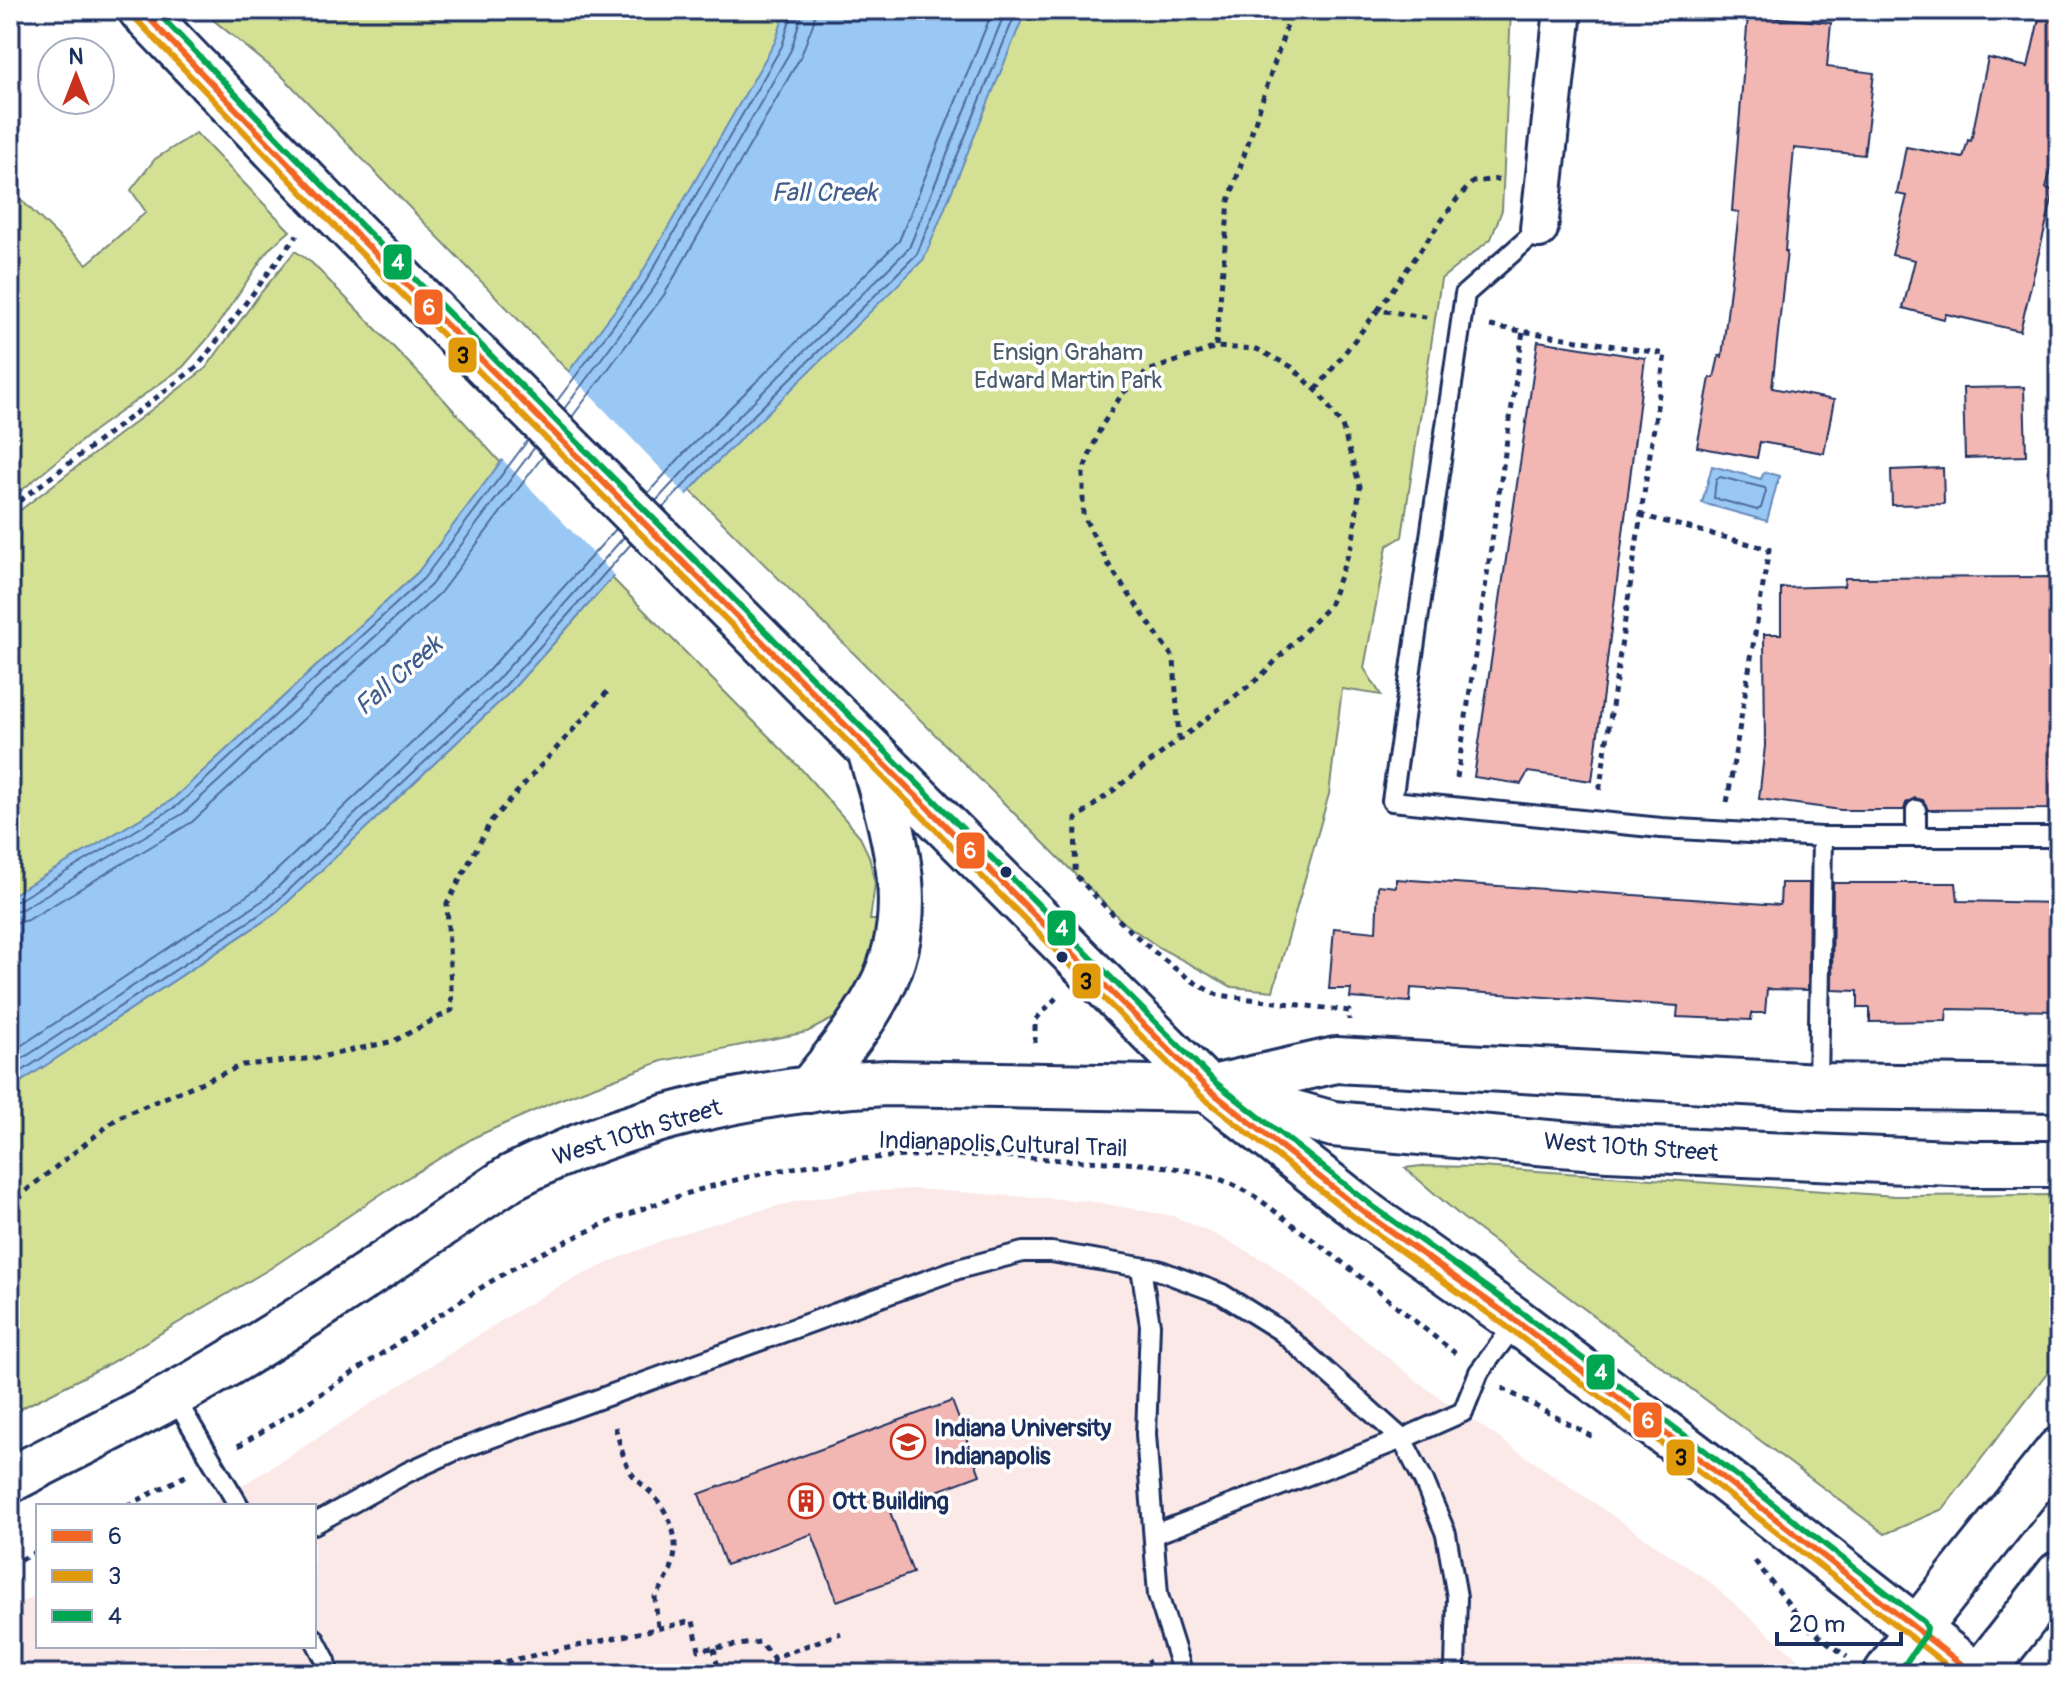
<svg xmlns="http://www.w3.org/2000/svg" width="2069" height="1684" font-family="Pangolin,sans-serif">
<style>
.built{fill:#fbe9e8}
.green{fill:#d4e194;stroke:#788879;stroke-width:2}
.water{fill:#9ac8f5;stroke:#678bb9;stroke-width:2}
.pier{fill:#fff}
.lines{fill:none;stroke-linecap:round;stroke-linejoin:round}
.shore{stroke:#4e6c9a;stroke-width:2}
.building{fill:#f3b7b3;stroke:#1b2f5e;stroke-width:2}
.lane-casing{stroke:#1b2f5e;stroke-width:24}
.street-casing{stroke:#1b2f5e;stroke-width:42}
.secondary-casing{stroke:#1b2f5e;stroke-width:50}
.primary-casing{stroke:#1b2f5e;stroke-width:50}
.path{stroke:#1b2f5e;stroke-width:5;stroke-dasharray:6 6;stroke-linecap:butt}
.lane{stroke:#fff;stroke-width:18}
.street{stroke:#fff;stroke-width:36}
.secondary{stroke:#fff;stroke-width:44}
.primary{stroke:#fff;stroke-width:44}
.bus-1-casing{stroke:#fff;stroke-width:12}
.bus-2-casing{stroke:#fff;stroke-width:12}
.bus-3-casing{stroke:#fff;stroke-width:12}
.bus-1{stroke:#f26522;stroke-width:6}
.bus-2{stroke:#e19a09;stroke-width:6}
.bus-3{stroke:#00a651;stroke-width:6}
.bus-dot{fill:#1b2f5e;stroke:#fff;stroke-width:3}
.labels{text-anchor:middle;stroke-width:7;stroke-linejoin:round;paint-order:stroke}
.park-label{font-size:24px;fill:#495c6c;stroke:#fff}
.street-label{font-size:24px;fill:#1b2f5e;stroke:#fff}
.poi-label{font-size:24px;font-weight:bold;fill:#1b2f5e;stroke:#fff;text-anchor:start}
.water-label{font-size:26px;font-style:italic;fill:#415d8b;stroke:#fff}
.line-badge{stroke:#fff;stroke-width:3}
.badge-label{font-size:22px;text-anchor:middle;font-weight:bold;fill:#fff}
.pale-badge-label{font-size:22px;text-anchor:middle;font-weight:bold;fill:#111}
</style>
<rect width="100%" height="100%" fill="#fff"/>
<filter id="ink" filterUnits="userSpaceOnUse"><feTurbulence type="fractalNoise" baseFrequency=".0125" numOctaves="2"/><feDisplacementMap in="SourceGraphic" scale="16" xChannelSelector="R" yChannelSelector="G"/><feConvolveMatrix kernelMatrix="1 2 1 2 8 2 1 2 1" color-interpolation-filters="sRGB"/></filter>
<g filter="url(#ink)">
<!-- built -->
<polygon class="built" points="914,1189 1089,1201 1173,1216 1218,1236 1269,1263 1430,1391 1707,1580 1815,1674 10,1674 10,1608 38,1594 38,1646 314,1646 314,1506 206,1506 231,1493 515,1312 563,1284 619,1258 673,1236 739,1216 801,1200 859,1192"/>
<!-- green -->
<g class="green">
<polygon points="201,10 1511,10 1502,210 1491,239 1441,279 1402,537 1387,546 1364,668 1381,695 1342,689 1329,794 1273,991 1232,987 1160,948 1124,923 690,490 706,473 588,347 569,372 282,76"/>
<polygon points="196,133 290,231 268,250 210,336 183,367 96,429 10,500 10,189 87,264 146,212 131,190 155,159"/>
<polygon points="295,251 312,263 438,393 501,463 418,572 172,800 10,896 10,518 206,368 259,295"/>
<polygon points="612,578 801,769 859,835 869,856 875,884 870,920 880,920 863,984 842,1014 807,1032 662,1061 556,1101 475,1137 384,1192 271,1268 105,1366 10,1414 10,1089 276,913 510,692"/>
<polygon points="1421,1166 1480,1167 1896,1196 2059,1195 2059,1357 1943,1509 1885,1534 1463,1218 1405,1168"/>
</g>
<!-- water -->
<g class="water">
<polygon points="786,10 1026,10 924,259 706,473 510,692 276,913 10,1089 10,896 172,800 418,572 639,278 775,42"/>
<polygon points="1712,466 1761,479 1764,472 1779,476 1767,521 1702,503"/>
</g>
<!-- pier -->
<polygon class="pier" points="566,370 689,498 617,578 500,457"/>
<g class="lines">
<!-- shore -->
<g class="shore">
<polyline points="557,401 645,283 782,46 793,10"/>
<polyline points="564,409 654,288 791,50 803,10"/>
<polyline points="572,417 664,295 801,56 814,21 815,10"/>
<polygon points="1720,477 1765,488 1766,491 1761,508 1757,510 1714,498 1716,480"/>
<polyline points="648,493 685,452 899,241 993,10"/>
<polyline points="656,501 694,460 909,248 1006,10"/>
<polyline points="663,508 701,467 917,254 1017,10"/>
<polyline points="10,902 17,901 177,806 424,578 528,440"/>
<polyline points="10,912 22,909 184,813 431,585 535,447"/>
<polyline points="10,924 28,920 192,822 440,593 543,456"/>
<polyline points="10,1053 257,889 488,671 616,529"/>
<polyline points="10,1067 265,899 497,680 624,537"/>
<polyline points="10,1079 271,907 504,687 631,544"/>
</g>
</g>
<!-- building -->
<g class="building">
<polygon points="2041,10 2059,10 2059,138 2046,188 2054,191 2020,331 1946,314 1944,319 1903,308 1915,260 1892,255 1907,196 1897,194 1906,147 1963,158 1968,140 1971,141 1988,58 2028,67"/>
<polygon points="1748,15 1831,23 1827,67 1874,73 1864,155 1794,148 1785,251 1787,251 1772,388 1834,400 1824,453 1760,442 1757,458 1697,447 1710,378 1714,378 1719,356 1722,357 1739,212 1732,211"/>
<polygon points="1538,341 1645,358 1592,781 1528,772 1521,784 1474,777"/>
<polygon points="2024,387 2026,456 1965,458 1963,388"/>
<polygon points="1943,468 1944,504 1892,505 1891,470"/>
<polygon points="2059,577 2059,809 1928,810 1923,800 1915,798 1906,803 1904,810 1841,810 1759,799 1765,746 1764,634 1781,634 1781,588 1844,586 1845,578"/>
<polygon points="1396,879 1780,905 1781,883 1809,883 1808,990 1767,989 1765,1013 1752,1013 1751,1020 1677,1017 1678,1006 1411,988 1410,1002 1350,998 1351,989 1329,989 1334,928 1376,932 1378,885 1396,887"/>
<polygon points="1833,883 1956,883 1958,901 2059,903 2059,1011 1947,1009 1946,1021 1870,1022 1870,1008 1858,1008 1858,991 1832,990"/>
<polygon points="952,1401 980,1475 889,1509 913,1573 837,1601 812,1534 726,1565 699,1494"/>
</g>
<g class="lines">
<!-- lane casing -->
<g class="lane-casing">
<g id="lane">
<polyline points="1539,229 1465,294 1392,801 1661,828 1822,837 2059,837"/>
<polyline points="1916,810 1916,837"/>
<polyline points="1818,1086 1822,837"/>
<polyline points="1141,1268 1150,1325 1146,1434 1158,1595 1183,1674"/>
<polyline points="173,1395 239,1506"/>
<polyline points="314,1524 408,1472 452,1452 958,1269 1023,1252 1051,1252 1158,1270 1222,1294 1281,1331 1402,1439 1424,1481 1446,1534 1457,1597 1455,1667 1451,1674"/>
<polyline points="1155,1534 1402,1439 1463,1412 1479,1372 1517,1322"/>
<polyline points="314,1638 326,1661 328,1674"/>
</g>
</g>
<!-- street casing -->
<g class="street-casing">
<polyline id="street" points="1539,229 1563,10"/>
</g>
<!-- secondary casing -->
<g class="secondary-casing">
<g id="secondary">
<polyline points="141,10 353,231 1208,1089 1369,1216 1512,1318 1694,1455 1974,1674"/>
<polyline points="1886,1674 1917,1629 2059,1450"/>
<polyline points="1981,1674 2059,1574"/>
</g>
</g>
<!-- primary casing -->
<g class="primary-casing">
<g id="primary">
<path d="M 809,1090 C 834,1058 861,1027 880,990 C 921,912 893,831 871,753"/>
<polyline points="1215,1091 1333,1124 1409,1131 1608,1148 1974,1164 2059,1164"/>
<path d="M 10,1480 C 64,1452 119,1425 172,1396 C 289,1331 400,1253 510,1178 C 624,1119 759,1088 887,1083 L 1208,1089 L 1336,1060 L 1818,1086 L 2059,1089"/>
</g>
</g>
<!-- path -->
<g class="path">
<polyline points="1378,310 1457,199 1473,182 1499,179"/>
<polyline points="1490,326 1665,354 1599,793"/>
<polyline points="1216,346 1229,201 1292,10"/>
<polyline points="1316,390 1378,310 1432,318"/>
<polyline points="10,508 198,366 297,235"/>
<polyline points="1640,515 1769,549 1727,803"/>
<path d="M 1179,740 L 1174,659 L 1110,567 L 1083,515 L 1083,471 L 1101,427 L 1122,394 L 1148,371 L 1216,347 L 1257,349 L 1292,367 L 1320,394 L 1342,426 L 1360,486 L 1353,541 L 1329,606 L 1260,677 L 1179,740 L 1076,819 L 1075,874 C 1107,911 1174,976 1218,995 L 1349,1011 L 1349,1020"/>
<polyline points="1457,778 1523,331"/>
<polyline points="1035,1043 1035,1020 1056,998"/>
<polyline points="10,1209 28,1189 119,1117 243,1065 316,1058 394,1041 452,1010 447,904 491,821 608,691"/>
<polyline points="1502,1388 1595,1438"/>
<path d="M 615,1427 C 620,1442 623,1461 632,1474 C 638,1482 647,1488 654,1496 C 682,1530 682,1562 655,1597 L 658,1628"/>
<path d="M 238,1446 C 298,1410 356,1371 414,1332 C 450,1309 485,1283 523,1263 C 696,1171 853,1144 1047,1159 C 1110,1164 1183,1159 1240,1188 C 1262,1199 1281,1217 1301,1231 C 1354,1270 1404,1313 1455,1353"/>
<polyline points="127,1506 187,1475"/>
<polyline points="1755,1561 1806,1626 1847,1657"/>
<polyline points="10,1565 38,1551"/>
<polyline points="714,1648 719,1674"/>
<polyline points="773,1658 775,1674"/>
<polyline points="494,1664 693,1621 699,1650 760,1642 773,1658 841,1633"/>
<polyline points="1113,1674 1150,1661"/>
</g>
<!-- lane -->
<use href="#lane" class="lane"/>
<!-- street -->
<use href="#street" class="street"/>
<!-- secondary -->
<use href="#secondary" class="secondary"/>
<!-- primary -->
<use href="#primary" class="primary"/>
<!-- bus-1 casing -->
<g class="bus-1-casing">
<polyline id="bus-1" points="141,10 353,231 1208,1089 1369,1216 1512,1318 1694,1455 1974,1674"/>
</g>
<!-- bus-2 casing -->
<g class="bus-2-casing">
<polyline id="bus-2" points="134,17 346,238 1201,1096 1363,1224 1506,1326 1688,1463 1958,1674"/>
</g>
<!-- bus-3 casing -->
<g class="bus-3-casing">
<polyline id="bus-3" points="155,10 360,224 1215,1082 1375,1208 1518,1310 1700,1447 1924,1622 1927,1628 1926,1634 1898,1674"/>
</g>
<!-- bus-1 -->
<use href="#bus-1" class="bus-1"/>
<!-- bus-2 -->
<use href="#bus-2" class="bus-2"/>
<!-- bus-3 -->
<use href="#bus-3" class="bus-3"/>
</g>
</g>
<!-- icons -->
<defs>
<g id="university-ring" transform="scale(1.8)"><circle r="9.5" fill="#fff" stroke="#c8321e" stroke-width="1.5"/><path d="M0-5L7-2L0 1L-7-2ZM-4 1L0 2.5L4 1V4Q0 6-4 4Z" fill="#c8321e"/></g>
<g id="building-ring" transform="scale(1.8)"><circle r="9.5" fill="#fff" stroke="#c8321e" stroke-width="1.5"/><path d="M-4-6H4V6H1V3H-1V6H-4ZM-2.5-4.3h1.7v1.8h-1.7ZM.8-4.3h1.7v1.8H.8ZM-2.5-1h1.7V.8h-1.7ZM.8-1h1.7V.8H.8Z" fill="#c8321e"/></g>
</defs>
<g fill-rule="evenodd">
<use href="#university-ring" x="908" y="1442"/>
<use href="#building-ring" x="806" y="1501"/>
</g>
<!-- markers -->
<g class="bus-dot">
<circle cx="1006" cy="872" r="7"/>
<circle cx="1062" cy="957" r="7"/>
</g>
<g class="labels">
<!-- park labels -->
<g class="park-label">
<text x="1068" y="360">Ensign Graham<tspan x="1068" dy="28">Edward Martin Park</tspan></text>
</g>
<!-- street labels -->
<g class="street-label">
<text transform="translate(637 1132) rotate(-17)" y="8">West 10th Street</text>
<text transform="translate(1003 1144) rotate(2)" y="8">Indianapolis Cultural Trail</text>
<text transform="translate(1631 1147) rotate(4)" y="8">West 10th Street</text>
</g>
<!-- poi labels -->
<g class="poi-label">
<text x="934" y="1436">Indiana University<tspan x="934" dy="28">Indianapolis</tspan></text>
<text x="832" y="1509">Ott Building</text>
</g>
<!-- water labels -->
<g class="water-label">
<text x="824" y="201">Fall Creek</text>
<text transform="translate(398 675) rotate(-41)" y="9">Fall Creek</text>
</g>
</g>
<g class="line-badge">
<rect x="382" y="243" width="31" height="38" rx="8" fill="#00a651"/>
<rect x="413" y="288" width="31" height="38" rx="8" fill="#f26522"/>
<rect x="447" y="336" width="31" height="38" rx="8" fill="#e19a09"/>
<rect x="955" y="831" width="31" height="39" rx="8" fill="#f26522"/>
<rect x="1046" y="909" width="31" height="38" rx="8" fill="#00a651"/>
<rect x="1071" y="962" width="31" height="38" rx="8" fill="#e19a09"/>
<rect x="1585" y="1353" width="31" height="38" rx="8" fill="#00a651"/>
<rect x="1632" y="1401" width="31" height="38" rx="8" fill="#f26522"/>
<rect x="1665" y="1438" width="31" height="39" rx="8" fill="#e19a09"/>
</g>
<g class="badge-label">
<text x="398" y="270">4</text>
<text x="429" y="315">6</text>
<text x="970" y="858">6</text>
<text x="1062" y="936">4</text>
<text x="1601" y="1380">4</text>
<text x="1648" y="1428">6</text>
</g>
<g class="pale-badge-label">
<text x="463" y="363">3</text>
<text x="1086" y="989">3</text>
<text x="1681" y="1465">3</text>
</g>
<!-- margin -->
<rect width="2069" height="1684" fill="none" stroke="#fff" stroke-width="40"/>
<rect x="20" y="20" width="2029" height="1644" fill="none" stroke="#1b2f5e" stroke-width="3" filter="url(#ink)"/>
<!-- legend -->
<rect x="36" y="1504" width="280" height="144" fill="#ffffff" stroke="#a4acbf" stroke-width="2"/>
<rect x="52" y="1530" width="40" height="12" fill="#f26522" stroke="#a4acbf" stroke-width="2"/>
<text x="108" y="1544" font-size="24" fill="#1b2f5e">6</text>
<rect x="52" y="1570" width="40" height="12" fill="#e19a09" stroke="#a4acbf" stroke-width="2"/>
<text x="108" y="1584" font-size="24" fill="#1b2f5e">3</text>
<rect x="52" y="1610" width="40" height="12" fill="#00a651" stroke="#a4acbf" stroke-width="2"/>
<text x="108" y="1624" font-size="24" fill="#1b2f5e">4</text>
<!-- north arrow -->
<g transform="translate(76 76)"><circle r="38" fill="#ffffff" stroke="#a4acbf" stroke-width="2"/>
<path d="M0-6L14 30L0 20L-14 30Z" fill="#c8321e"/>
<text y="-12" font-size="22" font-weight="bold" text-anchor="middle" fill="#1b2f5e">N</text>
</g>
<!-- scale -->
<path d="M1777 1632v12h124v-12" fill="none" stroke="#1b2f5e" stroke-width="4"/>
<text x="1789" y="1632" font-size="24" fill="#1b2f5e" stroke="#ffffff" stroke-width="6" paint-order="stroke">20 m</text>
</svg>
